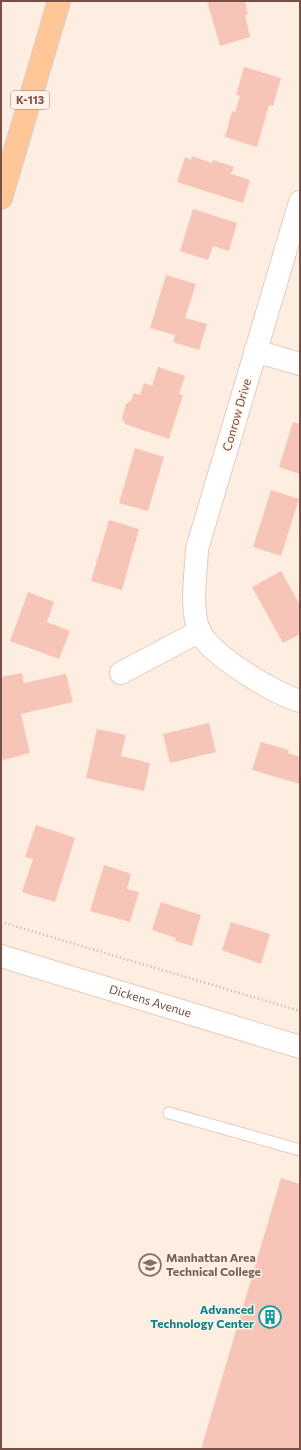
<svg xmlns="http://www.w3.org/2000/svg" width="301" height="1450" font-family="Commissioner,sans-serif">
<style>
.building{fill:#f6c5b7}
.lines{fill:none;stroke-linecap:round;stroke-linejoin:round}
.lane-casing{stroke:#e5cabf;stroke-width:13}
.street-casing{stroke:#e5cabf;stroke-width:24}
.secondary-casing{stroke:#eac9bc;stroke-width:24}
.primary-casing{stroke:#d9cecb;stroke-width:24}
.path{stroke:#daa89a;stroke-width:2.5;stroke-dasharray:1 3;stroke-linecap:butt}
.lane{stroke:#fff;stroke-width:11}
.street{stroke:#fff;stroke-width:22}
.secondary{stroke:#fff;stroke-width:22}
.primary{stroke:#ffc697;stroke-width:22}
.labels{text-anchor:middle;stroke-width:3;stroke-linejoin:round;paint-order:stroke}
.shield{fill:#fff3e9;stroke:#a08077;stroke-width:1}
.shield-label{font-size:11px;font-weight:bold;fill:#774f46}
.street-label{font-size:12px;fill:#774f46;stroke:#fff3e9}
.education-label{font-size:12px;font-weight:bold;fill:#785e54;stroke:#fff3e9;text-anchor:start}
.culture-label{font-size:12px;font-weight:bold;fill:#0d838f;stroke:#fff3e9;text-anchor:end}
</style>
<rect width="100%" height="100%" fill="#feeee1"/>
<!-- building -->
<g class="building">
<polygon points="207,1 240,1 240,2 245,1 248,15 245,15 250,37 220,46"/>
<polygon points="244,67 281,78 273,106 269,105 257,147 225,137 232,111 235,112 240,96 236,95"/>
<polygon points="192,156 212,163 213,160 234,167 231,174 250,180 243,203 177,182 185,157 191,160"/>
<polygon points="193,209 237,223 229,251 213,246 208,260 180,251"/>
<polygon points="166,275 196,284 185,318 207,324 199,350 173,342 175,335 150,328"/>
<polygon points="158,367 185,376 179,394 183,395 169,439 125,424 122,418 126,404 131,401 134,393 140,395 144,383 152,386"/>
<polygon points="293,422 300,424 300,474 279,467"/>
<polygon points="135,448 164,457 148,511 119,503"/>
<polygon points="271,490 299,499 281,556 253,547"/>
<polygon points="109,520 139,529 122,590 91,581"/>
<polygon points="281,571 300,605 300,634 283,643 252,587"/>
<polygon points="28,592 54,602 47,622 70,631 59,659 10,641"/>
<polygon points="22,673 24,683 66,674 73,702 21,714 30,753 3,760 1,753 1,677"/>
<polygon points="209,723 216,752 170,763 163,734"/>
<polygon points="97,729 126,735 121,756 150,763 144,791 86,778"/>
<polygon points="261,742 289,750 288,753 300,757 300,784 252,770"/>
<polygon points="36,825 75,838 55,902 22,892 33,859 25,857"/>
<polygon points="104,865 131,874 127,889 139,892 130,922 90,911"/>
<polygon points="161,902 201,915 192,946 175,941 176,938 152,930"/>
<polygon points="231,922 270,934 261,964 222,950"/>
<polygon points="281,1178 300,1184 300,1449 201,1449"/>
</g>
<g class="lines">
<!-- lane casing -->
<g class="lane-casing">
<polyline id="lane" points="169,1113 300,1150"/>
</g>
<!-- street casing -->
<g class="street-casing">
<g id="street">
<path d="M 300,202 L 197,549 C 196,574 190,607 199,631 C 209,654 275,694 300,701"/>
<polyline points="255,351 300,364"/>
<polyline points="121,673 200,631"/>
</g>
</g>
<!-- secondary casing -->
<g class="secondary-casing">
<g id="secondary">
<path id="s1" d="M 1,956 L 300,1047"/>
</g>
</g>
<!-- primary casing -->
<g class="primary-casing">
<polyline id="primary" points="1,198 59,1"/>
</g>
<!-- path -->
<polyline class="path" points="1,922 300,1011"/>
<!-- lane -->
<use href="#lane" class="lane"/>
<!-- street -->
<use href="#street" class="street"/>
<!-- secondary -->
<use href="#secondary" class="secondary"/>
<!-- primary -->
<use href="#primary" class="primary"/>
</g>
<!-- icons -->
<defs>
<g id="university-ring" transform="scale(1.15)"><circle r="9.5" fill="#fff3e9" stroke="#8d6e63" stroke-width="1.5"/><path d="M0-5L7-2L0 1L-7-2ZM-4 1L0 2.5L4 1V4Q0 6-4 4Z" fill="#8d6e63"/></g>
<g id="building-ring" transform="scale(1.15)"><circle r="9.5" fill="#fff3e9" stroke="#0f9aa8" stroke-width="1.5"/><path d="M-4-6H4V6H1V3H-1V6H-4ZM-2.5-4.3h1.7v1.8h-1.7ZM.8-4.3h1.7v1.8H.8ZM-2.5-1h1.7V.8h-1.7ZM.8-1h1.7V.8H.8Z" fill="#0f9aa8"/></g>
</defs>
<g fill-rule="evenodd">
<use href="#university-ring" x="150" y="1265"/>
<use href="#building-ring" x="270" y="1317"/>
</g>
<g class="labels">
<!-- shield labels -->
<rect class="shield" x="11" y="91" width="38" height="18" rx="3"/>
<g class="shield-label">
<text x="30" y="104">K-113</text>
</g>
<!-- street labels -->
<g class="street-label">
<text transform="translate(237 415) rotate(-74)" y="4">Conrow Drive</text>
<text dy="4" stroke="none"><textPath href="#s1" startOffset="156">Dickens Avenue</textPath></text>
</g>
<!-- education labels -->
<g class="education-label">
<text x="166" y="1262">Manhattan Area<tspan x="166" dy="14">Technical College</tspan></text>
</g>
<!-- culture labels -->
<g class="culture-label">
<text x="254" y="1314">Advanced<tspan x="254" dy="14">Technology Center</tspan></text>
</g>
</g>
<!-- border -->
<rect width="301" height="1450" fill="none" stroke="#774f46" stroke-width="4"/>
</svg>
